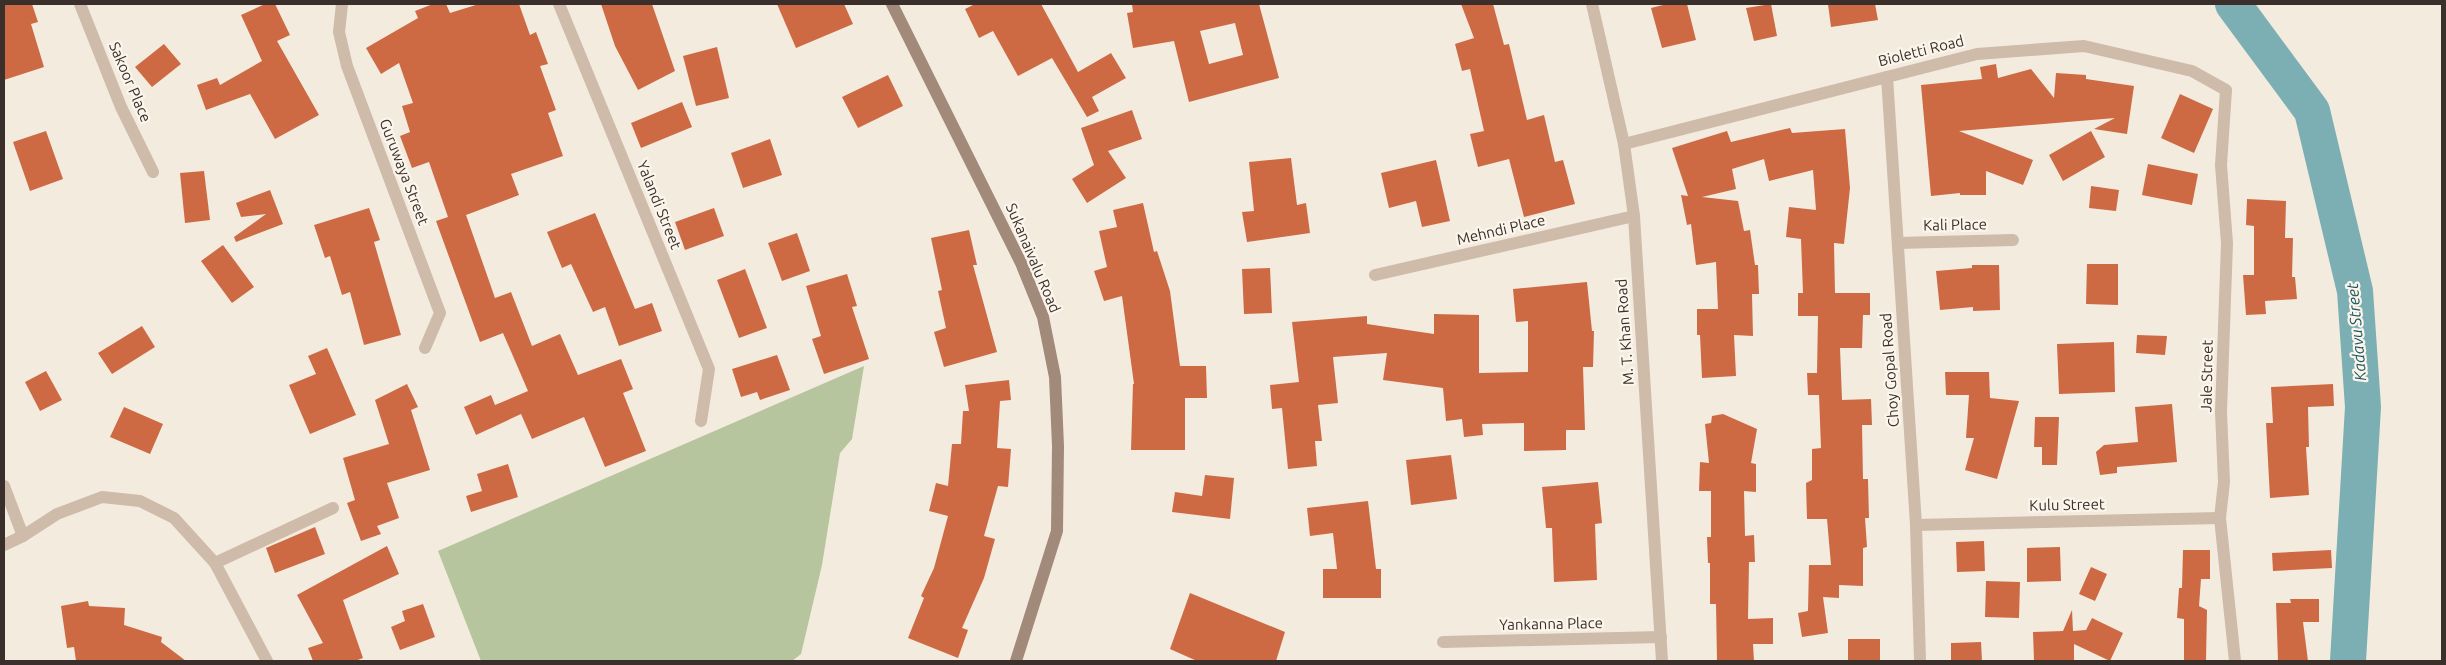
<svg xmlns="http://www.w3.org/2000/svg" width="2446" height="665" font-family="Ubuntu,sans-serif">
<style>
.green{fill:#b6c59d}
.lines{fill:none;stroke-linecap:round;stroke-linejoin:round}
.river{stroke:#7cafb3;stroke-width:36}
.building{fill:#cd6a44;fill-rule:evenodd}
.minor{stroke:#cebba9;stroke-width:12}
.secondary{stroke:#a28a7a;stroke-width:12}
.labels{text-anchor:middle;stroke-width:4.5;stroke-linejoin:round;paint-order:stroke}
.street-label{font-size:15px;fill:#3a2f2a;stroke:#fbf5ec}
.water-label{font-size:16px;font-style:italic;fill:#1c585f;stroke:#fbf5ec}
</style>
<rect width="100%" height="100%" fill="#f4ebdf"/>
<!-- green -->
<polygon class="green" points="864,366 852,439 840,453 822,565 801,654 792,661 481,661 438,551"/>
<g class="lines">
<!-- river -->
<polyline class="river" points="2233,4 2312,111 2355,291 2363,407 2348,661"/>
</g>
<!-- building -->
<g class="building">
<polygon points="4,4 32,4 38,22 31,24 44,67 4,80"/>
<polygon points="265,4 275,4 290,35 277,41 319,115 275,139 250,94 206,110 197,85 217,78 220,85 262,61 241,15"/>
<polygon points="433,4 446,4 450,13 479,4 519,4 530,35 536,32 548,64 540,66 556,110 548,113 563,156 511,174 519,195 466,215 495,298 511,292 532,346 560,334 578,375 621,359 633,389 623,393 646,451 605,467 584,417 532,439 521,414 476,435 464,407 491,395 495,405 528,391 503,333 480,342 436,221 448,217 429,162 412,168 400,136 410,132 402,106 413,103 399,63 381,74 366,48 418,18 415,11"/>
<polygon points="601,4 652,4 675,71 638,90 615,46"/>
<polygon points="777,4 844,4 853,24 796,48"/>
<polygon points="975,4 1041,4 1078,72 1111,53 1126,78 1092,97 1099,111 1087,117 1052,58 1018,76 993,31 979,38 965,9"/>
<path d="M 1132,4 L 1259,4 L 1279,78 L 1189,102 L 1174,41 L 1133,48 L 1127,13 L 1133,12 ZM 1235,23 L 1243,55 L 1209,64 L 1200,31 Z"/>
<polygon points="1461,4 1493,4 1504,45 1509,44 1527,120 1544,115 1555,162 1563,160 1575,204 1524,217 1509,159 1478,167 1470,134 1484,131 1470,69 1462,71 1455,44 1474,38"/>
<polygon points="1667,4 1687,4 1696,40 1662,48 1651,8"/>
<polygon points="1771,4 1777,36 1754,41 1746,8"/>
<polygon points="1828,4 1875,4 1878,20 1831,27"/>
<polygon points="164,44 181,64 152,87 135,67"/>
<polygon points="717,47 729,98 696,106 683,56"/>
<polygon points="1996,64 1998,78 2031,69 2054,98 2056,73 2086,75 2086,79 2134,86 2127,134 2094,129 2115,118 1959,131 2033,160 2023,185 1986,171 1986,195 1960,195 1960,193 1931,196 1921,85 1982,79 1980,67"/>
<polygon points="888,75 903,106 858,128 842,97"/>
<polygon points="2180,94 2213,109 2194,153 2161,138"/>
<polygon points="682,102 692,127 641,148 631,123"/>
<polygon points="1132,110 1142,139 1108,151 1126,178 1087,203 1072,179 1094,165 1081,128"/>
<polygon points="1790,128 1792,133 1845,129 1850,188 1844,244 1834,243 1835,293 1870,293 1870,315 1863,315 1862,348 1840,348 1842,400 1871,399 1872,425 1862,425 1863,479 1868,479 1869,518 1865,518 1867,547 1863,548 1863,586 1839,585 1839,598 1823,597 1828,633 1802,637 1798,613 1808,611 1809,565 1831,565 1827,519 1807,519 1806,483 1812,480 1812,449 1821,448 1819,395 1808,395 1807,373 1817,373 1818,316 1798,316 1798,293 1803,293 1801,239 1786,237 1789,207 1816,210 1813,170 1769,181 1764,159 1732,169 1736,189 1702,197 1738,201 1744,231 1750,230 1755,265 1758,265 1759,294 1752,294 1753,336 1734,335 1736,376 1702,378 1700,335 1697,335 1697,309 1718,309 1716,262 1696,265 1691,224 1687,225 1681,195 1688,196 1672,148 1727,131 1731,142"/>
<polygon points="46,131 63,179 30,191 13,142"/>
<polygon points="2091,131 2105,157 2063,181 2049,155"/>
<polygon points="770,139 782,175 743,188 731,153"/>
<polygon points="1291,158 1297,205 1306,203 1310,233 1247,242 1242,212 1254,211 1249,162"/>
<polygon points="1436,160 1450,221 1422,227 1416,201 1389,208 1381,173"/>
<polygon points="2148,164 2198,174 2192,205 2142,195"/>
<polygon points="204,171 210,220 185,223 180,173"/>
<polygon points="2091,186 2119,190 2116,211 2089,208"/>
<polygon points="270,190 283,224 236,242 234,237 266,214 241,217 236,203"/>
<polygon points="2247,199 2286,201 2285,238 2293,238 2292,277 2295,277 2297,299 2265,301 2266,314 2246,315 2243,275 2254,275 2254,226 2246,225"/>
<polygon points="1143,203 1154,252 1157,251 1170,291 1180,366 1206,366 1207,398 1185,398 1185,450 1131,450 1133,384 1134,384 1122,296 1104,301 1094,271 1107,267 1099,231 1117,227 1113,210"/>
<polygon points="369,208 380,240 374,242 401,335 364,345 350,292 342,295 330,256 325,258 314,225"/>
<polygon points="714,208 724,236 685,250 675,222"/>
<polygon points="595,213 635,309 652,303 662,331 619,346 605,307 593,312 571,264 562,268 547,232"/>
<polygon points="969,230 977,265 973,265 997,352 944,367 934,332 946,328 938,291 942,290 931,238"/>
<polygon points="797,233 810,271 782,281 768,243"/>
<polygon points="223,245 254,287 232,303 201,261"/>
<polygon points="2087,264 2118,264 2118,305 2086,304"/>
<polygon points="1972,265 1999,265 2000,310 1973,311 1973,307 1940,310 1936,271 1972,268"/>
<polygon points="1270,268 1272,313 1244,314 1242,269"/>
<polygon points="745,269 767,328 739,338 717,280"/>
<polygon points="847,274 857,306 852,307 869,359 824,374 812,339 821,336 806,286"/>
<polygon points="1587,282 1592,331 1594,331 1593,367 1583,367 1585,430 1566,430 1566,450 1524,451 1524,423 1482,424 1483,435 1464,437 1462,419 1446,421 1443,388 1383,380 1387,353 1333,357 1338,403 1318,405 1322,441 1315,441 1317,466 1288,469 1282,408 1272,409 1270,385 1299,382 1292,322 1367,316 1367,324 1434,334 1434,314 1479,315 1479,373 1528,372 1528,321 1516,322 1513,289"/>
<polygon points="142,326 155,347 112,374 98,353"/>
<polygon points="2137,335 2167,336 2165,355 2136,353"/>
<polygon points="2114,342 2115,392 2059,394 2057,344"/>
<polygon points="327,348 356,415 310,434 289,385 316,374 308,356"/>
<polygon points="777,355 790,390 760,400 757,392 741,397 732,369"/>
<polygon points="46,371 62,400 40,411 25,382"/>
<polygon points="1945,372 1989,372 1990,398 2019,401 1997,479 1965,470 1974,438 1966,438 1969,395 1946,395"/>
<polygon points="1009,380 1011,400 1000,401 997,448 1011,449 1008,487 998,486 984,536 995,539 984,578 962,628 968,630 958,658 908,638 924,598 921,596 934,568 948,516 929,511 936,483 948,486 952,444 961,444 963,411 969,411 965,385"/>
<polygon points="407,384 418,407 411,410 430,470 387,483 399,518 377,526 381,534 361,541 347,503 355,500 343,458 389,444 375,400"/>
<polygon points="2333,384 2334,406 2308,407 2309,447 2306,447 2309,495 2270,498 2266,423 2273,423 2271,387"/>
<polygon points="2172,404 2177,462 2117,467 2117,473 2100,475 2096,452 2104,445 2138,442 2135,407"/>
<polygon points="124,407 163,424 150,454 110,437"/>
<polygon points="1723,414 1757,429 1751,463 1756,464 1756,492 1744,491 1745,536 1754,535 1755,562 1749,562 1748,619 1773,618 1773,644 1753,644 1754,661 1717,661 1716,604 1710,604 1710,563 1708,563 1707,537 1711,537 1711,491 1699,491 1700,462 1709,463 1705,424 1711,423 1712,416"/>
<polygon points="2035,417 2059,417 2057,465 2042,465 2042,447 2034,447"/>
<polygon points="1451,455 1457,499 1411,505 1406,460"/>
<polygon points="508,464 518,497 471,512 466,496 482,491 477,474"/>
<polygon points="1205,475 1234,478 1230,519 1172,512 1175,492 1202,496"/>
<polygon points="1598,482 1602,523 1595,524 1597,580 1554,582 1552,528 1546,528 1542,487"/>
<polygon points="1368,501 1376,569 1381,569 1381,598 1323,598 1323,569 1337,569 1333,533 1310,536 1307,508"/>
<polygon points="315,527 325,554 275,573 266,548"/>
<polygon points="1984,541 1985,571 1957,572 1956,542"/>
<polygon points="387,546 399,574 343,600 363,658 355,661 313,661 308,648 323,643 297,595"/>
<polygon points="2060,547 2061,581 2027,582 2027,548"/>
<polygon points="2183,550 2210,550 2210,579 2201,579 2199,606 2207,610 2206,661 2184,661 2184,619 2177,618 2179,588 2182,588"/>
<polygon points="2331,550 2332,568 2273,571 2272,553"/>
<polygon points="2091,567 2107,574 2095,601 2079,594"/>
<polygon points="1986,581 2020,582 2019,618 1985,617"/>
<polygon points="1190,593 1285,632 1276,661 1197,661 1170,649"/>
<polygon points="2290,599 2319,599 2319,622 2303,622 2308,661 2278,661 2276,603 2291,603"/>
<polygon points="88,601 89,606 125,608 124,625 162,637 161,642 186,661 76,661 74,647 67,648 61,606"/>
<polygon points="423,604 435,637 400,650 391,627 405,621 402,611"/>
<polygon points="2072,610 2073,631 2086,630 2092,618 2123,633 2110,661 2074,644 2074,661 2034,661 2033,632 2063,631"/>
<rect x="1848" y="639" width="32" height="22"/>
<polygon points="1981,642 1982,661 1951,661 1951,643"/>
</g>
<g class="lines">
<!-- minor -->
<g class="minor">
<polyline points="80,4 121,107 153,172"/>
<polyline points="342,4 339,32 347,66 440,313 425,348"/>
<polyline points="559,4 709,369 701,421"/>
<polyline points="1592,4 1624,144 1634,216 1662,661"/>
<polyline points="1887,77 1916,525 1920,661"/>
<polyline points="1624,144 1977,54 2084,46 2192,71 2226,90 2221,165 2227,243 2221,412 2224,482 2220,518 2235,661"/>
<polyline points="1898,243 2013,240"/>
<polyline points="1375,275 1634,216"/>
<polyline points="4,486 23,536"/>
<polyline points="1916,525 2220,518"/>
<polyline points="4,545 23,536 57,514 102,497 140,501 174,518 215,563 267,661"/>
<polyline points="215,563 333,508"/>
<polyline points="1443,642 1661,637"/>
</g>
<!-- secondary -->
<polyline class="secondary" points="892,4 1021,263 1043,317 1055,377 1058,446 1057,531 1016,661"/>
</g>
<g class="labels">
<!-- street labels -->
<g class="street-label">
<text transform="translate(1921 51) rotate(-14)" y="5">Bioletti Road</text>
<text transform="translate(130 82) rotate(67)" y="5">Sakoor Place</text>
<text transform="translate(404 172) rotate(69)" y="5">Guruwaya Street</text>
<text transform="translate(659 205) rotate(68)" y="5">Yalandi Street</text>
<text transform="translate(1955 225) rotate(-1)" y="5">Kali Place</text>
<text transform="translate(1501 230) rotate(-13)" y="5">Mehndi Place</text>
<text transform="translate(1033 258) rotate(67)" y="5">Sukanaivalu Road</text>
<text transform="translate(1625 332) rotate(-94)" y="5">M. T. Khan Road</text>
<text transform="translate(1890 370) rotate(-94)" y="5">Choy Gopal Road</text>
<text transform="translate(2207 376) rotate(-89)" y="5">Jale Street</text>
<text transform="translate(2067 505) rotate(-1)" y="5">Kulu Street</text>
<text transform="translate(1551 624) rotate(-1)" y="5">Yankanna Place</text>
</g>
<!-- water labels -->
<g class="water-label">
<text transform="translate(2356 332) rotate(-95)" y="6">Kadavu Street</text>
</g>
</g>
<!-- border -->
<rect width="2446" height="665" fill="none" stroke="#3a2f2a" stroke-width="10"/>
</svg>
